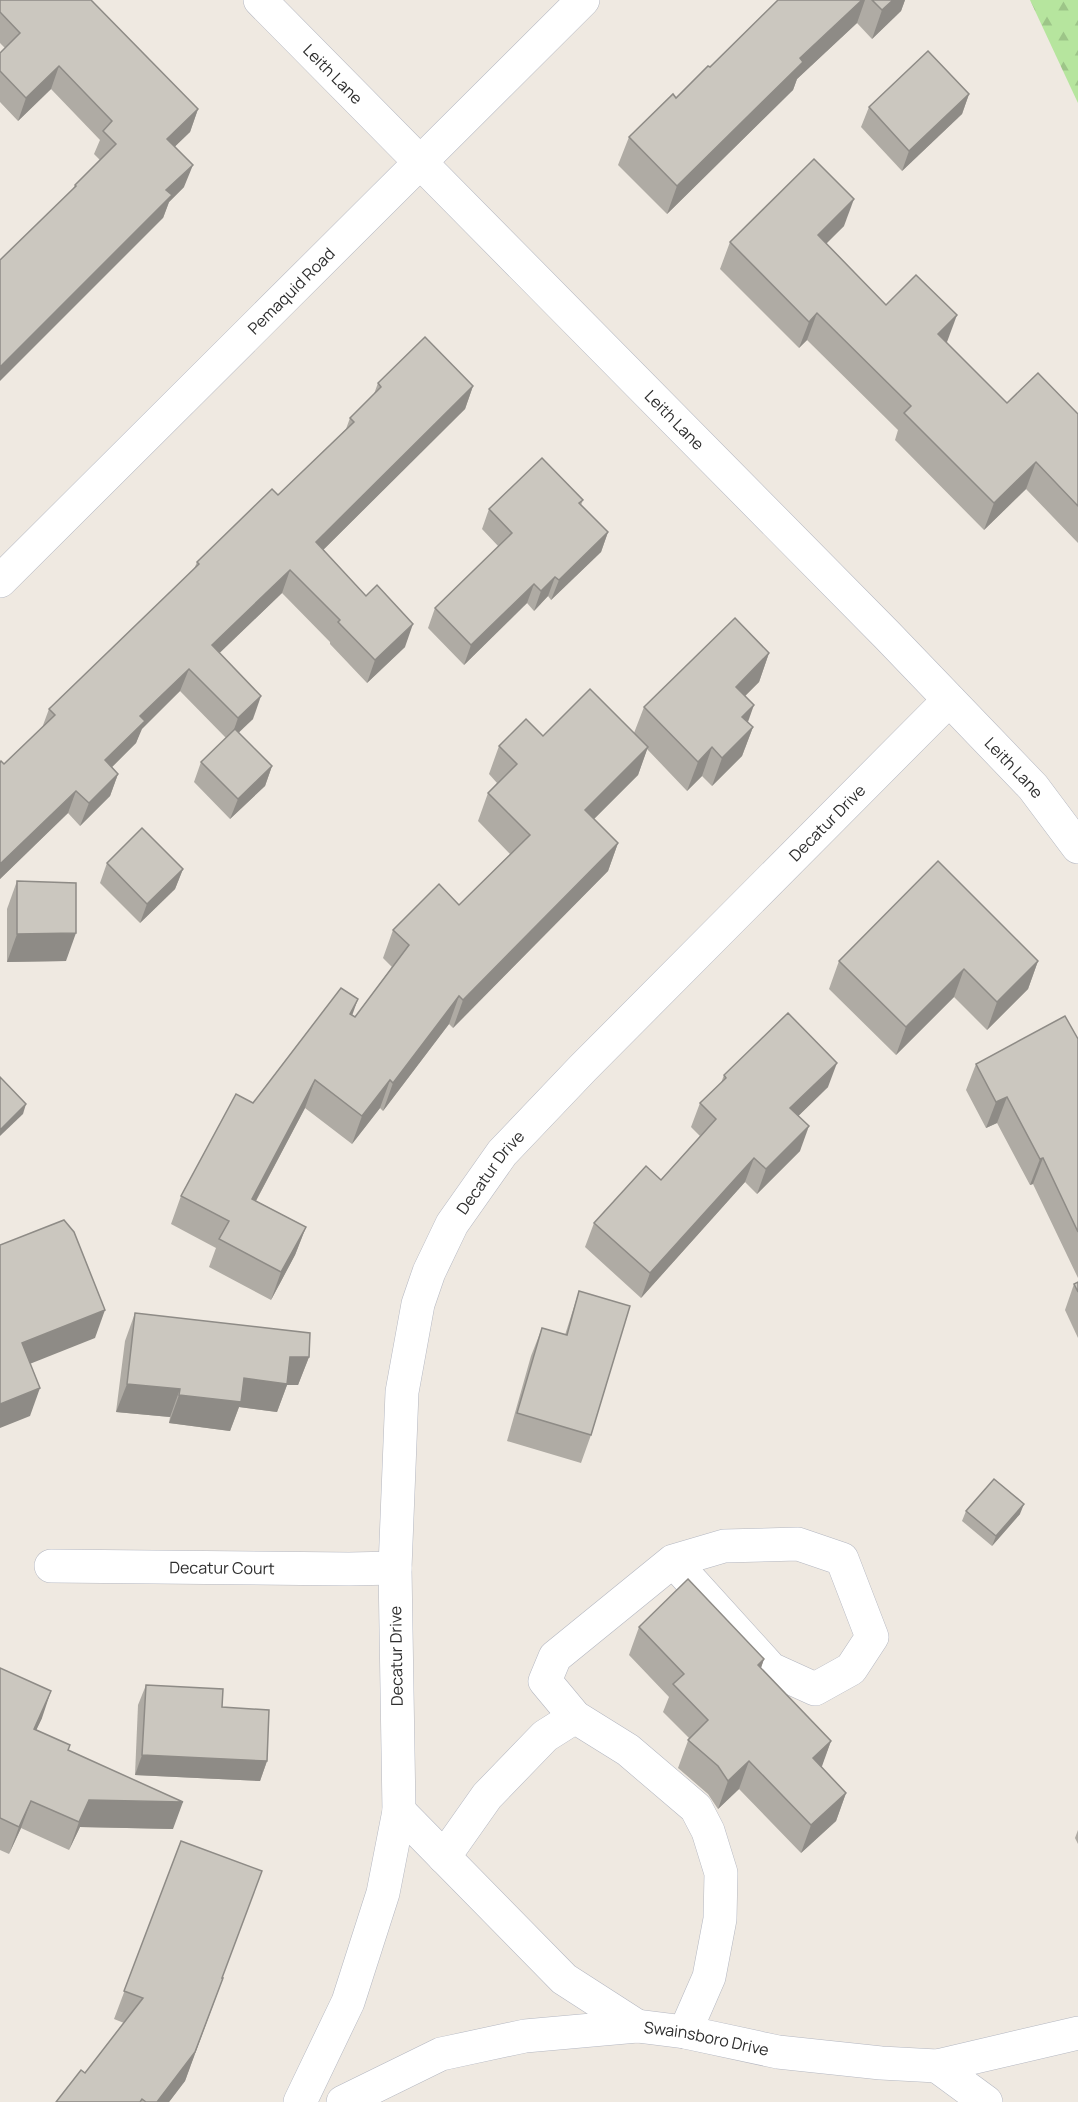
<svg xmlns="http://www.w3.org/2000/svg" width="1078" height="2102" font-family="Manrope,sans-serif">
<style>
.forest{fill:url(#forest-firs)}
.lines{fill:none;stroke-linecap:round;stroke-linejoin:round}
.minor-casing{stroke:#b4b7c1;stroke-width:34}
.minor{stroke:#fff;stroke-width:33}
.wall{fill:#afaba4}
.shaded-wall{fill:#8e8b86}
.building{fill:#cbc7bf;stroke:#8e8b86;stroke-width:1.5}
.labels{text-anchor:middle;stroke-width:5;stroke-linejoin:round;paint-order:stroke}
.street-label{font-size:16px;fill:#2e2e2e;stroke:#fff}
</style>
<defs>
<pattern id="forest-firs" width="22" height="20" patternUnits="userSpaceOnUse" patternTransform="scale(1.5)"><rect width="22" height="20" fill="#b6e59e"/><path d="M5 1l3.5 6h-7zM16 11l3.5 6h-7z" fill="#9dc588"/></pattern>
</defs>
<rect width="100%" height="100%" fill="#efe9e1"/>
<!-- forest -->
<polygon class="forest" points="1030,0 1078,0 1078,103 1077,101"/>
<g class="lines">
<!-- minor casing -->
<g class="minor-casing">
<g id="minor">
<path id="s1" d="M 260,0 L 887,635 L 1033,787 L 1078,847"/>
<path id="s2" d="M 0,581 L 583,0"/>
<polyline points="673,1561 724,1546 798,1544 842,1559 872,1637 851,1669 815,1689 771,1669 673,1561 555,1657 545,1681 575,1717 628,1750 696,1808 708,1831 721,1873 720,1919 709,1977 685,2032"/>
<path id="s3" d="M 51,1566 L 349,1569 L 395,1568"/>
<path id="s4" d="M 399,1811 L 395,1568 L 402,1392 L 418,1304 L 429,1272 L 452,1224 L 502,1153 L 583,1068 L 949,700"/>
<polyline points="444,1857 487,1796 545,1736 575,1717"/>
<polyline points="937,2066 986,2102"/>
<polyline points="300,2102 348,2002 383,1893 399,1811 564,1979 637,2026"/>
<path id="s5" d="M 343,2102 L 441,2054 L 525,2036 L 637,2026 L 685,2032 L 778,2052 L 881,2063 L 937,2066 L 1078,2033"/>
</g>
</g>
<!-- minor -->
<use href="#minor" class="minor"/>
</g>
<!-- wall -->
<g class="wall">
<polygon points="0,0 198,109 190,132 175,146 184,187 169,202 163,218 73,189 75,185 100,160 94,154 100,140 51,89 18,121 0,102 0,53 5,48 0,43"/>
<polygon points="778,0 905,0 901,11 872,39 857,23 797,79 793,90 667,214 618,165 629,137 676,98 710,67"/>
<polygon points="969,94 962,114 902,171 861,127 869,107"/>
<polygon points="844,226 826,243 886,305 947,342 946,343 1007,403 1078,414 1078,543 1026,489 984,530 895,440 898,430 807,340 799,348 720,269 730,242"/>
<polygon points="378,383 473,386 465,409 323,550 405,647 367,683 330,644 330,642 282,593 219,653 253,719 238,732 272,766 265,786 230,819 194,782 201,762 226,738 180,691 141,729 136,743 112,767 118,774 110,796 80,826 68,813 0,879 0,763 4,764 42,728 49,709 194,569 197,562 278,495 346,429 350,418 374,394"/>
<polygon points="583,500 581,505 608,532 601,552 551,600 548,596 534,611 527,603 464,665 428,628 435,608 499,547 482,529 489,509"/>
<polygon points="769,653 759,682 745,696 748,723 753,727 742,756 712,786 702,776 687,791 647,749 638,775 594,819 618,843 608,871 453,1028 449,1024 383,1111 380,1108 352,1144 305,1108 256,1201 306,1227 295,1255 271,1300 209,1267 216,1248 171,1224 181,1196 253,1103 352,1015 355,1017 392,967 383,958 393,930 459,905 510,854 478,821 488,793 497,783 489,774 499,746 543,736 634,733 644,707"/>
<polygon points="107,863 183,869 175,889 140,923 100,883"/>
<polygon points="17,881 66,961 7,962 7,909"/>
<polygon points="839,961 1038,961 1028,989 987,1030 954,997 896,1055 829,989"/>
<polygon points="1078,1039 1078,1278 1033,1184 1030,1185 997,1123 986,1128 966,1090 976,1064"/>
<polygon points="724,1075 828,1087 798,1116 800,1151 757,1194 745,1182 641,1298 585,1247 594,1223 661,1180 700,1136 691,1127 700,1103 721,1083"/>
<polygon points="1078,1282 1078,1338 1065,1310 1074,1284"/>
<polygon points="579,1291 591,1435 581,1463 507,1441 531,1356 542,1328 565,1335"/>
<polygon points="135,1313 309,1357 298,1385 287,1385 277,1412 239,1407 230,1431 169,1423 170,1417 116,1412 125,1341"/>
<polygon points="966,1511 1020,1514 992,1546 962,1521"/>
<polygon points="639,1627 764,1659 761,1668 831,1741 821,1767 846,1793 836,1821 801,1853 739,1789 718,1809 708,1794 678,1768 689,1738 663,1712 669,1697 629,1655"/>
<polygon points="0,1668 42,1718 36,1730 68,1750 173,1829 80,1827 69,1850 21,1828 9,1854 0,1850"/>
<polygon points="146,1685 222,1707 267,1761 260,1781 135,1775 138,1705"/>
<polygon points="1078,1830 1078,1844 1075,1838"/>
<polygon points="181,1841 222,1978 185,2081 169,2102 56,2102 85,2073 124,2023 114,2019"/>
</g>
<!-- shaded-wall -->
<g class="shaded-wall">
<polygon points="862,0 865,0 857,23 797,79 793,90 667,214 677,186 800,58"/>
<polygon points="893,0 905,0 901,11 872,39 882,10"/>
<polygon points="59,66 51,89 18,121 26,98"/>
<polygon points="969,94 962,114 902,171 909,151"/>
<polygon points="198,109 190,132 159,162 167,139"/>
<polygon points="193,165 184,187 169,202 163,218 0,381 0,367 166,190"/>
<polygon points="854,199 844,226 808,262 818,235"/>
<polygon points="817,313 807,340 799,348 809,322"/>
<polygon points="957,315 947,342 928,361 938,334"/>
<polygon points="473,386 465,409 308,565 316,542"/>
<polygon points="1036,462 1026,489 984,530 994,503"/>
<polygon points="608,532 601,552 551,600 559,580"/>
<polygon points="290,570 282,593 204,668 212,645"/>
<polygon points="555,577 548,596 534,611 541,591"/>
<polygon points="534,584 527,603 464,665 471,645"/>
<polygon points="413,624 405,647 367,683 375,660"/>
<polygon points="769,653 759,682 726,715 736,687"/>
<polygon points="189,669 180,691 142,729 136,743 97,782 105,760 140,716"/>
<polygon points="261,696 253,719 230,741 238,718"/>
<polygon points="754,705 744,733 742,717"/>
<polygon points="753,727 742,756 712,786 722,758"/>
<polygon points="648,747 638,775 575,838 585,810"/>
<polygon points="712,747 702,776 687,791 698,762"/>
<polygon points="272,766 265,786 230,819 238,799"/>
<polygon points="118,774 110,796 80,826 89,803"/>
<polygon points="76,791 68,813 0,879 0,864"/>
<polygon points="618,843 608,871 453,1028 463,1000"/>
<polygon points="183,869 175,889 140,923 147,904"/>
<polygon points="76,933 66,961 7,962 17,934"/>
<polygon points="1038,961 1028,989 987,1030 997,1002"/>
<polygon points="964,969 954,997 896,1055 906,1027"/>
<polygon points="459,996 449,1024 383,1111 393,1083"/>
<polygon points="358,999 348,1027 350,1014"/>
<polygon points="837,1063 828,1087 781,1133 790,1108"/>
<polygon points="315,1080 305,1108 242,1227 252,1199"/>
<polygon points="390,1080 380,1108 352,1144 362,1116"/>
<polygon points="1007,1097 997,1123 986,1128 996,1102"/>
<polygon points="26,1104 23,1114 0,1136 0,1130"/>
<polygon points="809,1126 800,1151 757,1194 766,1169"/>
<polygon points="754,1158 745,1182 641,1298 650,1273"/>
<polygon points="1043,1158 1033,1184 1030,1185 1040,1159"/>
<polygon points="306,1227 295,1255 271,1300 281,1272"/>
<polygon points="105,1310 95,1338 12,1371 22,1343"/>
<polygon points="290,1357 309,1357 298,1385 287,1385 277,1412 239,1407 230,1431 169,1423 179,1395 244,1378"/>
<polygon points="127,1384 180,1389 170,1417 116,1412"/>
<polygon points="40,1388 30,1416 0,1428 0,1404"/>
<polygon points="1024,1504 1020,1514 992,1546 996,1536"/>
<polygon points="764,1659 754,1687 758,1665"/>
<polygon points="51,1691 42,1718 24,1756 34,1729"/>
<polygon points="831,1741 821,1769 813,1758"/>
<polygon points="142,1755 267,1761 260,1781 135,1775"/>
<polygon points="749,1761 739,1789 718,1809 728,1781"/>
<polygon points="846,1793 836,1821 801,1853 811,1825"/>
<polygon points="89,1800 183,1802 173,1829 80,1827 69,1850 79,1822"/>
<polygon points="31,1801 21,1828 9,1854 19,1827"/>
<polygon points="223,1978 185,2081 169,2102 157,2102"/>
</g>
<!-- building -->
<g class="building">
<polygon points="0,0 91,0 198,109 167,139 193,165 166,190 172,195 0,367 0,260 76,186 75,185 116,144 103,131 112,121 59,66 26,98 0,71 0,53 20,33 0,12"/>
<polygon points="778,0 862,0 800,58 803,62 677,186 629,137 673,94 676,98 708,66 710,67"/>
<polygon points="872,0 893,0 882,10"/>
<polygon points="928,51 969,94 909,151 869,107"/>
<polygon points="814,159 854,199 818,235 886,305 916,275 957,315 938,334 1007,403 1038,373 1078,414 1078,506 1036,462 994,503 904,413 911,406 817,313 809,322 730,242"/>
<polygon points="425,337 473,386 316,542 366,596 377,585 413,624 375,660 338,622 340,620 290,570 212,645 261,696 238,718 189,669 140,716 145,721 105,760 118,774 89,803 76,791 0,864 0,763 1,761 4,764 55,715 49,709 199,564 197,562 272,489 278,495 354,422 350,418 381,387 378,383"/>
<polygon points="542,458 583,500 579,503 608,532 559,580 555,577 541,591 534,584 471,645 435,608 512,533 489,509"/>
<polygon points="735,618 769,653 736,687 754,705 742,717 753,727 722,758 712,747 698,762 644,707"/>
<polygon points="590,689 648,747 585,810 618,843 463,1000 459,996 393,1083 390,1080 362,1116 315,1080 252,1199 306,1227 281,1272 219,1239 229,1221 181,1196 236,1094 253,1103 341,988 358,999 350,1014 355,1017 409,945 393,930 439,884 459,905 530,835 488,793 517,764 499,746 526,719 543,736"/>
<polygon points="235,729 272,766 238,799 201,762"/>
<polygon points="142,828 183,869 147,904 107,863"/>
<polygon points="938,861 1038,961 997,1002 964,969 906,1027 839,961"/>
<polygon points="17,881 76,883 76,933 17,934"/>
<polygon points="788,1013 837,1063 790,1108 809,1126 766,1169 754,1158 650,1273 594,1223 646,1166 661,1180 716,1119 700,1103 726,1078 724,1075"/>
<polygon points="1065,1016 1078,1039 1078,1232 1043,1158 1040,1159 1007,1097 996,1102 976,1064"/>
<polygon points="0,1077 26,1104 0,1130"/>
<polygon points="64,1220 74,1232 105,1310 22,1343 40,1388 0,1404 0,1245"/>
<polygon points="1078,1282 1078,1292 1074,1284"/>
<polygon points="579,1291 630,1306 591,1435 517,1413 542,1328 567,1335"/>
<polygon points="135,1313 310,1333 309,1357 290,1357 287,1384 244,1378 241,1402 179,1395 180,1389 127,1384"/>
<polygon points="994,1479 1024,1504 996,1536 966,1511"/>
<polygon points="688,1579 764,1659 758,1665 831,1741 813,1758 846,1793 811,1825 749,1761 728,1781 718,1766 688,1740 708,1720 673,1684 684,1674 639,1627"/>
<polygon points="0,1668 51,1691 34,1729 70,1745 68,1750 183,1802 89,1800 79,1822 31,1801 19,1827 0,1818"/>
<polygon points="146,1685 223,1689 222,1707 269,1710 267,1761 142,1755"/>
<polygon points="181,1841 262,1871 222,1978 223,1978 195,2052 157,2102 146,2102 142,2099 140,2102 56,2102 81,2070 85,2073 143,1998 124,1991"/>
</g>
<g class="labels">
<!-- street labels -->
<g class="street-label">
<text dy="6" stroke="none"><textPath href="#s1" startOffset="104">Leith Lane</textPath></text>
<text dy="6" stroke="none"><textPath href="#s2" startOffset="411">Pemaquid Road</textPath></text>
<text dy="6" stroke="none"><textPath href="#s1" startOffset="590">Leith Lane</textPath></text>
<text dy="6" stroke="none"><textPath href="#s1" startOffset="1076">Leith Lane</textPath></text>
<text dy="6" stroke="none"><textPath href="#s4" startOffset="1146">Decatur Drive</textPath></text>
<text dy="6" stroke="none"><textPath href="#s4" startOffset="660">Decatur Drive</textPath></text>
<text dy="6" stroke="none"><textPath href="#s3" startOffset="171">Decatur Court</textPath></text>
<text transform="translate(396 1656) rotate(-91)" y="6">Decatur Drive</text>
<text dy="6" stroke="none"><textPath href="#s5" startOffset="378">Swainsboro Drive</textPath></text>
</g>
</g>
</svg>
